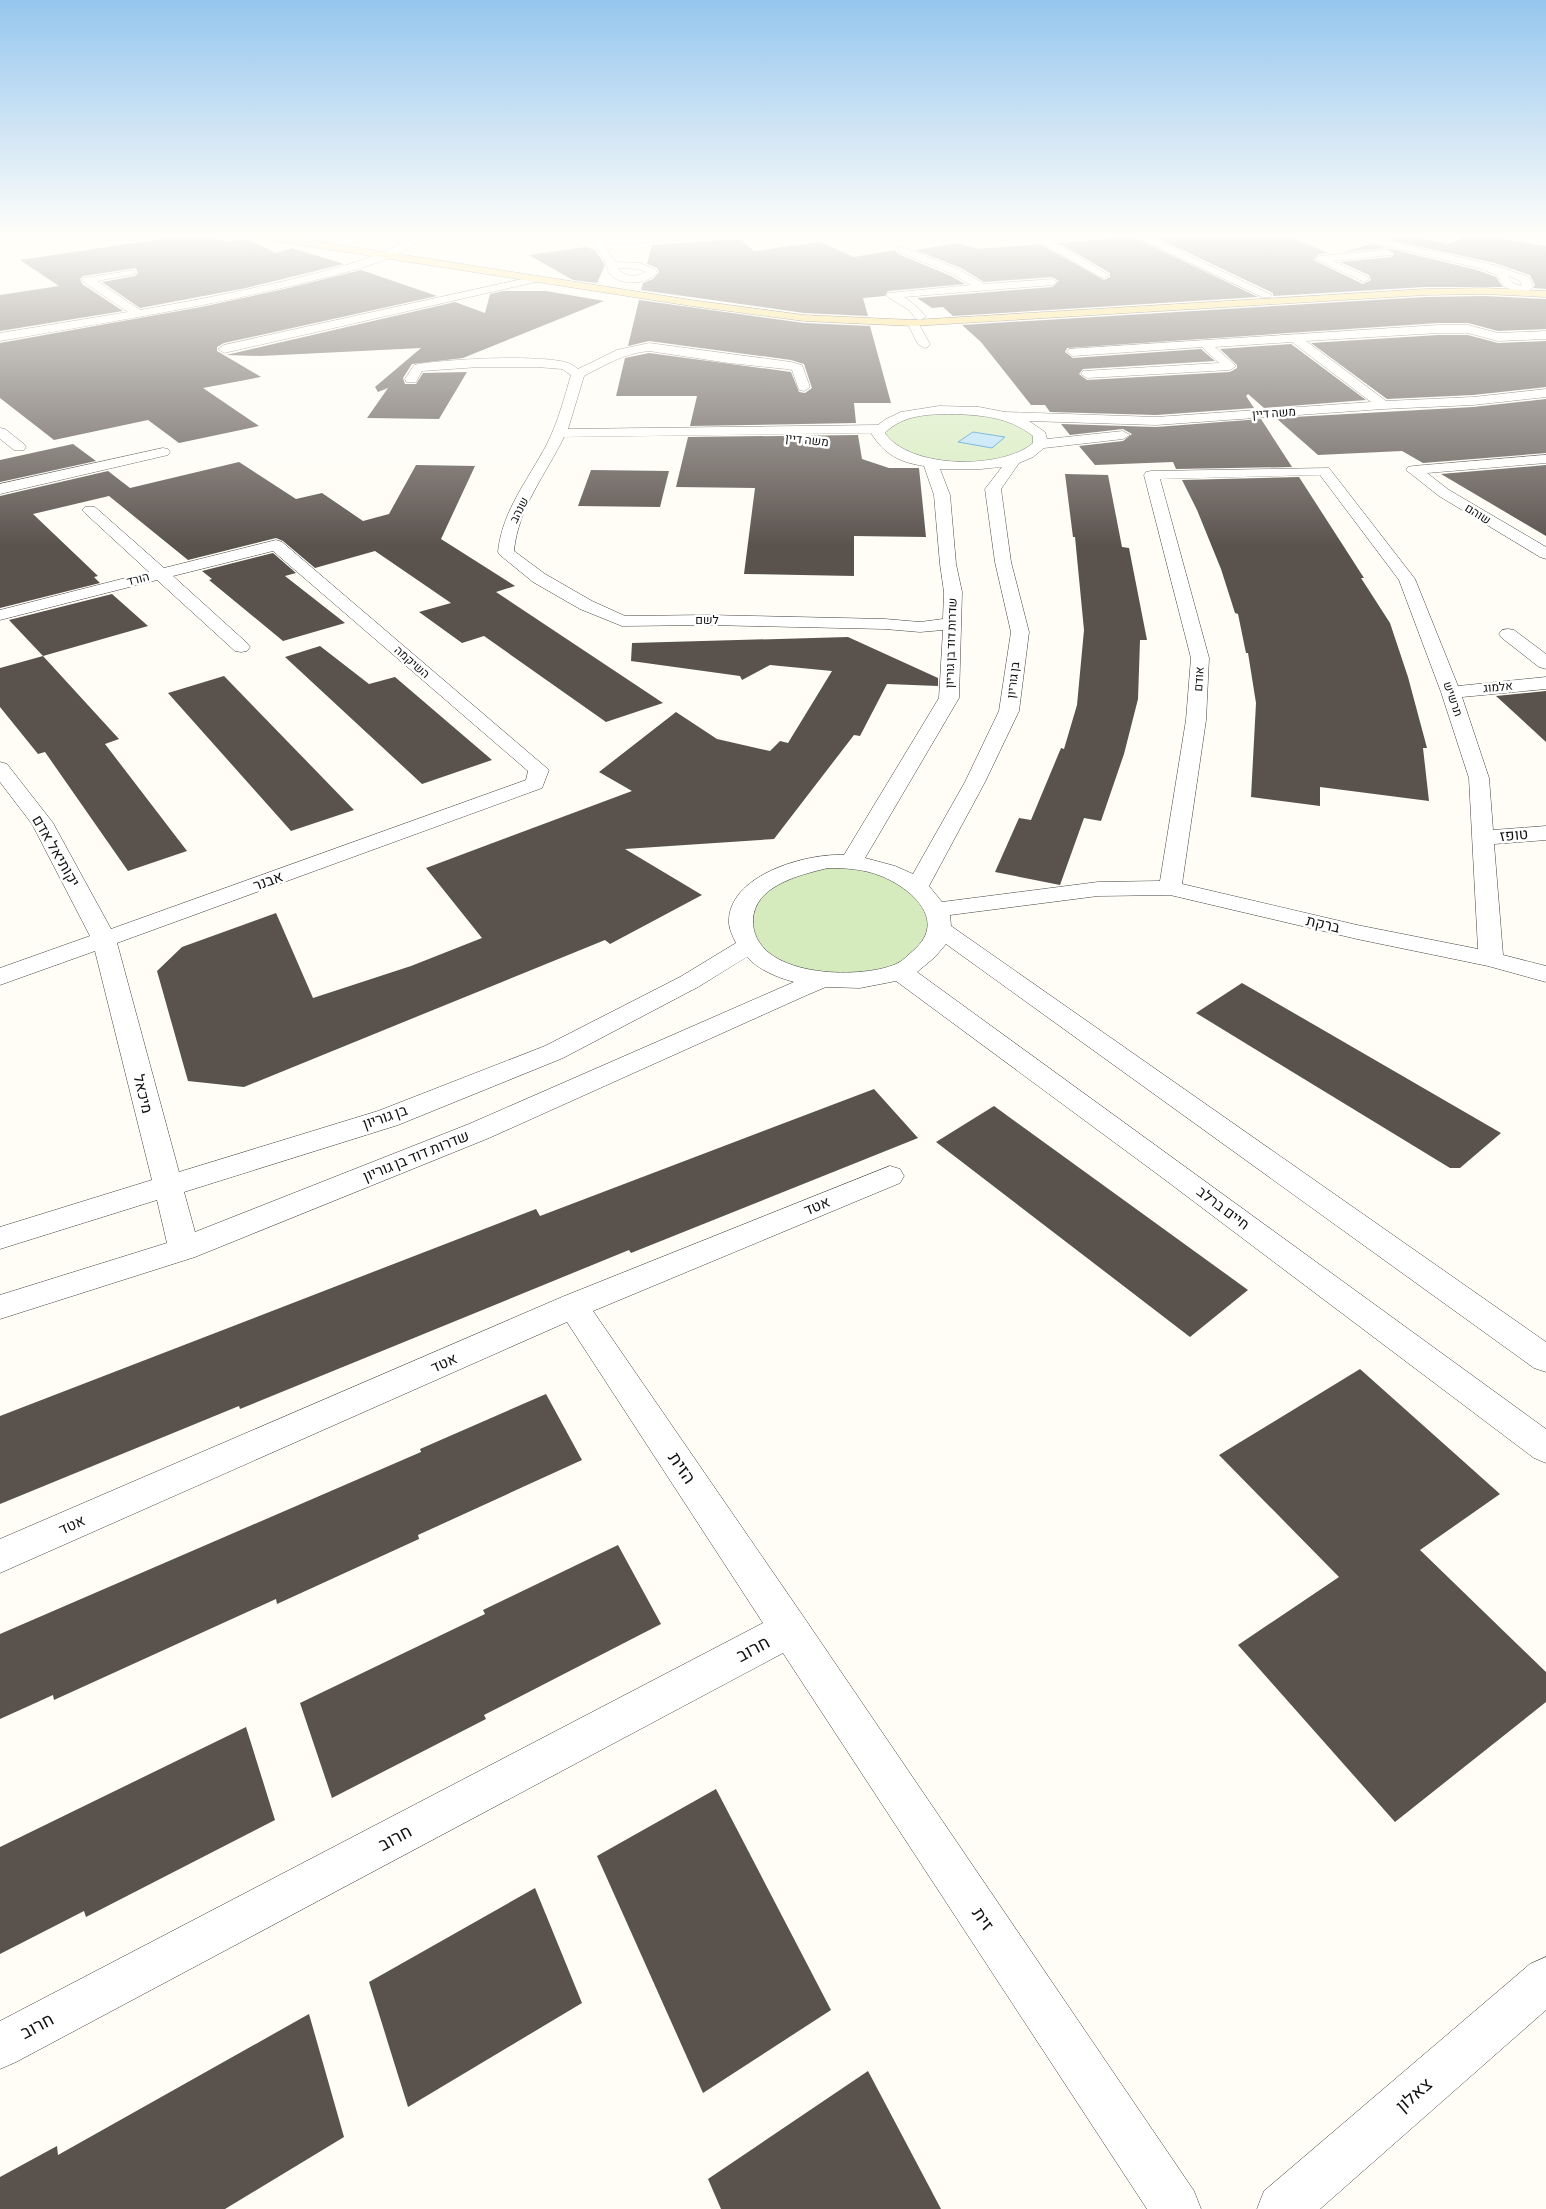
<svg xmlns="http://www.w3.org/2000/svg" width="1546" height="2209" font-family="Literata,Heebo,serif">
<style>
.green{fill:#d5ebbd}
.water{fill:#b9e0f7;stroke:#3f96cf}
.building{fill:#5a524d}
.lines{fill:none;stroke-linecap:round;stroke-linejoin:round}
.minor-casing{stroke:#444;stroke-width:1}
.major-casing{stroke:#222;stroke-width:1}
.minor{fill:#fff;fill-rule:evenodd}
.major{fill:#f9d66b;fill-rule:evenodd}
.labels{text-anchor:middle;stroke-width:5;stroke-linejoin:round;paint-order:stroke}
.far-street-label{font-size:12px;fill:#111;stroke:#fff}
.street-label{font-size:15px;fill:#111;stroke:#fff}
.near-street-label{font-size:18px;fill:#111;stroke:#fff}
</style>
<rect width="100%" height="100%" fill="#fffdf5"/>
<!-- green -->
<g class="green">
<polygon points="942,411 1012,419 1037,435 1037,444 1028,453 988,463 936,462 895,450 882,433 901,418"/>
<polygon points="828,865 875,870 925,902 932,939 885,972 807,973 762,952 745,915 765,886"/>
</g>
<!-- water -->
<polygon class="water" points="973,432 1005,437 992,448 958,442"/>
<!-- building -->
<g class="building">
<polygon points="180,236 213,236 225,242 247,239 276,253 292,248 344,264 246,288 140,308 102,282 135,276 138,273 136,268 83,276 80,279 82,284 123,311 0,331 0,295 59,286 20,260"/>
<polygon points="1153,236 1289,236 1328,253 1319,254 1313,260 1363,284 1371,280 1369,275 1340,262 1391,257 1394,254 1387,248 1343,252 1371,244 1477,270 1496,277 1503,287 1425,287 1273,296 1273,293"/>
<polygon points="1400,236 1412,236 1448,244 1467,236 1489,236 1546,246 1546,289 1533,288 1535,285 1530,275 1495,263 1389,240"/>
<polygon points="1133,237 1258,297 953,316 943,307 932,308 917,298 1052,287 1059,281 1052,277 984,282 961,268 915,250 958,243 978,249 1040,244 1104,280 1110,277 1110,273 1059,243"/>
<polygon points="740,239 754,251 820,242 854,257 895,250 898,254 951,276 965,284 888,291 885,296 863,298 868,316 804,313 641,290 643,283 653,279 659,272 657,268 647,264 652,245"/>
<polygon points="586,247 595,250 605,265 597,283 573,280 529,255"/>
<polygon points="361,270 437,296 224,343 217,347 217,351 261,377 203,388 259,426 179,443 148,420 54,440 0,398 0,343 201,307 280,290"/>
<polygon points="503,291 546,291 604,301 463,358 412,364 403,378 405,384 416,384 423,373 467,372 439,419 367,418 388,388 378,392 375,387 421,348 260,356 226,355 455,302 485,313 490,294"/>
<polygon points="1485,296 1546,299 1546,329 1498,331 1468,323 1438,323 1067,348 1065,352 1073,358 1201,349 1215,361 1083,369 1079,374 1087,380 1230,372 1237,368 1237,365 1220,349 1291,344 1366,400 1264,408 1248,394 1246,396 1254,408 1156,415 1050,412 1045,405 1031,405 981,342 962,325 1425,297"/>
<polygon points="639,300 804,323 870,326 891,403 854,403 856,423 690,426 697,396 616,396 625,358 649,353 791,372 799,392 805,393 812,388 804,364 791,360 649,341 628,346"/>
<polygon points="1438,335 1468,335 1498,343 1546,341 1546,387 1473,395 1387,399 1311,343"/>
<polygon points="1546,399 1546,453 1423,463 1402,451 1318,455 1276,418 1473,407"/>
<polygon points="1261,419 1292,467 1176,469 1173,462 1095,465 1079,446 1123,441 1132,434 1123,429 1070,435 1061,424 1156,427"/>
<polygon points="858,435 862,459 889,468 919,468 926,537 854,536 854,576 744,574 755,488 676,487 688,437"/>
<polygon points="73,444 96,461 0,482 0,460"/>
<polygon points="239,462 296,499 322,493 363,521 389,514 416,465 475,466 441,539 515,586 496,592 663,703 606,722 484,636 462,643 419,612 451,603 375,551 315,568 283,541 276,538 188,560 109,496 33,514 98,576 94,577 100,583 0,608 0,496 108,471 130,488"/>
<polygon points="1546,465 1546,536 1441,474"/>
<polygon points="591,470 669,471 660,507 578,506"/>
<polygon points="1065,474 1108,475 1122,547 1129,548 1147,640 1140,640 1138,699 1124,754 1101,821 1084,818 1060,885 995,872 1019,818 1031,820 1061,748 1064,749 1077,705 1084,630 1075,537 1073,537"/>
<polygon points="1299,477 1364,578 1361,578 1390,623 1408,677 1427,748 1423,748 1429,801 1320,787 1320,806 1251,797 1256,703 1248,653 1246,653 1238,614 1235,613 1221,569 1197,510 1182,480"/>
<polygon points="273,553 296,573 285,576 345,623 283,641 209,580 212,579 202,571"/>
<polygon points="112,594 148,626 43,656 9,620"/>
<polygon points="848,637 938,678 938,686 887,684 860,736 854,735 774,839 625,849 702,895 610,944 605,940 244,1087 188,1081 157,971 182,947 276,913 313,998 411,966 482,938 426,868 632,791 599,772 676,712 717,739 770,751 780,741 788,743 832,671 770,665 742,680 740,676 631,661 632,643"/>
<polygon points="320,646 369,684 395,677 492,760 422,784 285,657"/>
<polygon points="43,656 119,739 105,744 187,851 128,871 45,752 38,754 0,707 0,668"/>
<polygon points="224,676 354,810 291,831 168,693"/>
<polygon points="1546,691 1546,742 1496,696"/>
<polygon points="1242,983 1501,1133 1460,1168 1450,1168 1196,1013"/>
<polygon points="874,1089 918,1138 631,1253 629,1250 240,1409 239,1406 0,1504 0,1416 536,1209 540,1216"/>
<polygon points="994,1106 1248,1290 1190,1337 936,1142"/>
<polygon points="1360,1369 1500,1494 1420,1550 1546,1672 1546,1702 1395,1822 1238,1645 1339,1577 1219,1455"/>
<polygon points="546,1394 582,1460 418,1535 419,1539 277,1604 276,1599 54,1700 53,1695 0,1719 0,1634 421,1452 420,1449"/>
<polygon points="618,1545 661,1624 484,1715 486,1719 332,1798 300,1703 485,1614 483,1610"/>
<polygon points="246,1727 275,1820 86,1917 84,1911 0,1954 0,1847"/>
<polygon points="716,1789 831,2010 703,2093 597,1856"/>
<polygon points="535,1888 582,2003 408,2107 369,1982"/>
<polygon points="309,2014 344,2137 225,2209 0,2209 0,2177 57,2146 58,2155"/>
<polygon points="868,2071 941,2209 721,2209 708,2179"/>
</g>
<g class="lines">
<!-- minor casing -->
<g class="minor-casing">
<g id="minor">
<path d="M 412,236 L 424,236 C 401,260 351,271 319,279 C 214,306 107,322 0,341 L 0,333 L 128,312 L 83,282 L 82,280 L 83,278 L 135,270 L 136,272 L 135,274 L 97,281 L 140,310 C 197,300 253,289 309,275 C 344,266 381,257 412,236 Z"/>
<path d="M 648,236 L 700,236 L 695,239 L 604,245 L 616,262 L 640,263 L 656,270 L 657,273 C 647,285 620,286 610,274 C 607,270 607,264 604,259 C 600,253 596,248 592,243 L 597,240 ZM 618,268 L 639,269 L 646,272 C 637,277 624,278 618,268 Z"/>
<polygon points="1041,236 1081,236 1076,239 1053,241 1109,275 1104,278 1100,277 1038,241 1037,239"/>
<polygon points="1134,236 1148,236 1272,295 1270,297 1262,297"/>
<path d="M 1345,236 L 1364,236 L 1494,265 L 1529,277 L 1533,286 L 1527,294 L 1519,294 L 1505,287 L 1497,275 L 1478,268 ZM 1508,275 L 1520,281 L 1522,286 L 1513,283 Z"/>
<path d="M 903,247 L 960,270 L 984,284 L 1052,279 L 1057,282 L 1052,285 L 904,297 C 913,303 919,308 926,317 L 920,320 L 916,319 L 909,310 L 888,297 L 886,295 L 888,293 L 971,285 L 952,274 L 899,252 L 899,248 Z"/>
<polygon points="1387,250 1392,253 1391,255 1333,261 1368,277 1369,279 1364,282 1315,259 1320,256"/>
<polygon points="536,276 540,277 541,279 540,281 224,353 218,349 224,345"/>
<polygon points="913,320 917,321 930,344 928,347 924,348 918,344 907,323"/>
<path d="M 1438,325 L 1468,325 L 1498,333 L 1546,331 L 1546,339 L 1498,341 L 1468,333 L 1438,333 L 1306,341 L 1386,401 L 1473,397 L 1546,389 L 1546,397 L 1473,405 L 1383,409 L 1156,425 L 1029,421 L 1045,432 L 1047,439 L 1123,431 L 1130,435 L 1123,439 L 1044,448 L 1033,457 L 1019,463 L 1001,489 L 1011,562 L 1029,632 L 1019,711 L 985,782 L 929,886 L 942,902 L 1098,882 L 1160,881 L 1186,720 L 1191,658 L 1144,475 L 1146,472 L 1151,471 L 1329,468 L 1415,579 L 1458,686 L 1546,677 L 1546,689 L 1462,697 L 1489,778 L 1493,830 L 1546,826 L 1546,840 L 1494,844 L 1503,955 L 1546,966 L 1546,982 L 1488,966 L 1357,939 L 1170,895 L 1098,896 L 950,915 L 951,926 L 1546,1342 L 1546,1372 L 1534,1368 L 946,944 L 935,957 L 917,972 L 1546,1429 L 1546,1463 L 1534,1458 L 1160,1176 L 896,981 L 860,988 L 826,987 L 807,995 L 489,1138 L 195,1257 L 0,1319 L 0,1295 L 167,1243 L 157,1200 L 0,1249 L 0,1227 L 152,1180 L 95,951 L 0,985 L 0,968 L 90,936 L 32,824 L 0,782 L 0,762 L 7,764 L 53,823 L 111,929 L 526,780 L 528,771 L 273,551 L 173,576 L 247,643 L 250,647 L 247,651 L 241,652 L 235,651 L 157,580 L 0,620 L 0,610 L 149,572 L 85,513 L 82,510 L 85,507 L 95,507 L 164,568 L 276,540 L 282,542 L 549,770 L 542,788 L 117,943 L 179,1172 L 378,1111 L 545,1046 L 680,977 L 736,943 C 733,937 730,931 729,924 C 726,875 807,853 844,855 L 939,698 L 943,630 L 920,632 L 885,629 L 708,625 L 622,626 L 580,609 L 533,582 L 500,555 L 498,552 C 502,511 528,480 547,444 C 558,422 564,399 571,375 L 562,369 L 537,367 L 479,367 L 422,371 L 416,382 L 406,382 L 405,379 L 414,365 C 441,359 543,354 568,363 C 572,364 575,367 578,369 L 617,350 L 649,343 L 791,362 L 802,365 L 810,387 L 804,391 L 799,390 L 792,370 L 786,369 L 729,363 L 649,351 C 625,353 605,365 584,376 L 568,429 L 878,425 L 886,419 L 901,412 L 939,406 L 979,407 L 1005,412 L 1156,417 L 1371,402 L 1292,342 L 1215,347 L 1236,366 L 1230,370 L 1087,378 L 1081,374 L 1083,371 L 1219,363 L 1202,347 L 1073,356 L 1067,352 L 1069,349 ZM 952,414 C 982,415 1009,417 1033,436 L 1033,443 C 1002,470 909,469 885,433 C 902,415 929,414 952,414 ZM 871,433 C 885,455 899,462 924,466 L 934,495 L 940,564 L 944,592 L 943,619 L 920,622 L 885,619 L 708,615 L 625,616 L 592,601 L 545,574 L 514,551 C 518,508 546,474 564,437 ZM 1002,467 L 985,489 L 995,562 L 1011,632 L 999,711 L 965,782 L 913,874 L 895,866 L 865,858 L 959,698 L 962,592 L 956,564 L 950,495 L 940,469 L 981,469 ZM 1320,475 L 1399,580 L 1441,692 L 1469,778 L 1478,949 L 1357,925 L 1182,884 L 1206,720 L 1209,658 L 1160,479 ZM 828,868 C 846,868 864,869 881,876 C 911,888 948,920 914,950 C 908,955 903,961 896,964 C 860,980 751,978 753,919 C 754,903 765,892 778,885 C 794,876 812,872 828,868 ZM 747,957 C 759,970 776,977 794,982 L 469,1124 L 195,1232 L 184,1192 L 398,1125 L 563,1058 L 698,987 Z"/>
<polygon points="0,428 5,429 24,444 26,447 24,450 14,450 0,439"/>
<polygon points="163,448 168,449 170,452 168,455 0,494 0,484"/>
<polygon points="1546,455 1546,463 1427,473 1449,490 1546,547 1546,559 1540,557 1439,496 1406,470 1408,467 1413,466"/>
<polygon points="1508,629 1514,630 1546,654 1546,669 1539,667 1502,638 1499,634 1502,630"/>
<polygon points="890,1166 900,1169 904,1176 900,1183 593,1311 803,1616 1194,2191 1201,2209 1147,2209 783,1653 16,2062 0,2069 0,2021 763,1623 567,1322 0,1573 0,1539 562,1297"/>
<polygon points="1546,1957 1546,2010 1320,2209 1257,2209 1264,2191 1530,1964"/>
</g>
</g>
<!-- major casing -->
<g class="major-casing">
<polygon id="major" points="257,236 283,236 691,300 804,315 913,320 1425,289 1485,288 1546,291 1546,297 1485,294 1425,295 913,326 804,321 691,306 262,239"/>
</g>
<!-- minor -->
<use href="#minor" class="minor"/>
<!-- major -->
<use href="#major" class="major"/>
</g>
<!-- sky -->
<linearGradient id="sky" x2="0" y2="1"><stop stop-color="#95c6ee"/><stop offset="0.43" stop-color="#fffefa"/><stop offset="1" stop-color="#fffefa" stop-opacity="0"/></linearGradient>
<rect width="1546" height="546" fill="url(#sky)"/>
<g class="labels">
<!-- far-street labels -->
<g class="far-street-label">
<text transform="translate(1274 413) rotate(-4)" y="4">משה דיין</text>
<text transform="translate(807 440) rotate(6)" y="4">משה דיין</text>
<text transform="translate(519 510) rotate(-63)" y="4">שנהב</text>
<text transform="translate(1478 514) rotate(32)" y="4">שוהם</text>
<text transform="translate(138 579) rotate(-15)" y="4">הורד</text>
<text x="707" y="624">לשם</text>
<text transform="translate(951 643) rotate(-88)" y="4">שדרות דוד בן גוריון</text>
<text transform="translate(412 662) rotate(41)" y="4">השיקמה</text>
<text transform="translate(1199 679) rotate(-86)" y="4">אודם</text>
<text transform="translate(1013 680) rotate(-83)" y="4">בן גוריון</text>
<text transform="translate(1498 687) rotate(-5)" y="4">אלמוג</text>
<text transform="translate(1453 699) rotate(71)" y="4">תרשיש</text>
</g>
<!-- street labels -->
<g class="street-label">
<text transform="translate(1514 835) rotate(-5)" y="5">טופז</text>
<text transform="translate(56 851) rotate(60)" y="5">יקותיאל אדם</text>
<text transform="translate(268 881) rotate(-20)" y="5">אבנר</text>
<text transform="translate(1323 924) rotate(13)" y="5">ברקת</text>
<text transform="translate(143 1094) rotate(76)" y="5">מיכאל</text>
<text transform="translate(385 1117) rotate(-19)" y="5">בן גוריון</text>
<text transform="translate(416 1156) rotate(-22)" y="5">שדרות דוד בן גוריון</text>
<text transform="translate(817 1206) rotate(-22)" y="5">אטד</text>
<text transform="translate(1223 1208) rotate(37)" y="5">חיים ברלב</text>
<text transform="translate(444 1363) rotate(-24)" y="5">אטד</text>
<text transform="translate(72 1525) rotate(-24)" y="5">אטד</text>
</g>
<!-- near-street labels -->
<g class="near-street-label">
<text transform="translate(682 1468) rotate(56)" y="6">הזית</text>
<text transform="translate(753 1649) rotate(-28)" y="6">חרוב</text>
<text transform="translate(395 1838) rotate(-28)" y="6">חרוב</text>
<text transform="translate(983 1919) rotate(56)" y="6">זית</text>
<text transform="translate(37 2026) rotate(-28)" y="6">חרוב</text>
<text transform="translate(1414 2095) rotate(-41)" y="6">צאלון</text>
</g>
</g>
</svg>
